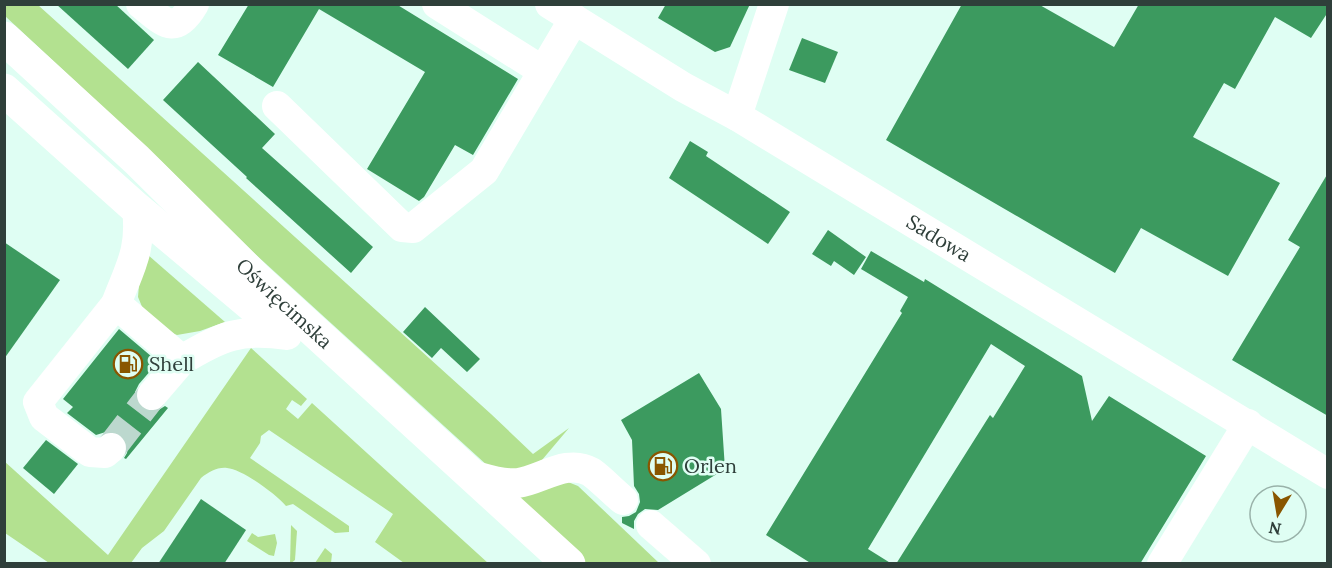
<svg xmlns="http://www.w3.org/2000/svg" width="1332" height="568" font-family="Lora,serif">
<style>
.green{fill:#b3e190}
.building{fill:#3c9a5f}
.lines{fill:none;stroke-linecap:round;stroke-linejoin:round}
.minor-tunnel{stroke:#bcd8ce;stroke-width:30;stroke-dasharray:30 15;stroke-linecap:butt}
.minor{stroke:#fff;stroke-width:30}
.major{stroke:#fff;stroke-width:33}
.labels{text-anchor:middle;stroke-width:5;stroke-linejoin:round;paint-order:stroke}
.street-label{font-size:20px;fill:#2f3f3a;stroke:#dffef3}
.poi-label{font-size:20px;fill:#2f3f3a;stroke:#dffef3;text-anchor:start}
</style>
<rect width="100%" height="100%" fill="#dffef3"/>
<!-- green -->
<g class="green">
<polygon points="4,5 38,5 491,414 533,454 569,428 542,460 522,470 489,467 254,253 161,161 5,16"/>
<polygon points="148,255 225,322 200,331 177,335 167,331 143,309 138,297 139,285"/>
<path d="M 251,348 L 307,399 L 301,406 L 292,400 L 286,409 L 298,419 L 312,403 L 488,563 L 404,563 L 375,542 L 393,514 L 269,430 L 261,436 L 260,443 L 250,458 L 349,526 L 349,532 L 335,533 L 293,504 L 286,506 C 276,494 242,469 227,468 C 217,467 209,472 201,478 L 164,531 L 142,548 L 131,563 L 49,563 L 5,533 L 4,461 L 108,555 Z"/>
<polygon points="563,480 578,486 659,563 586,563 511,494"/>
<polygon points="291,525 297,531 295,560 290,564"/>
<polygon points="252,533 258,537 275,534 277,543 274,556 269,555 247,541"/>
<polygon points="325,548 332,554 331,563 315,563"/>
</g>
<!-- building -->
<g class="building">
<polygon points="56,4 115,4 154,40 128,69"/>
<polygon points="249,4 396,4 518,79 473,155 455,145 424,197 419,201 367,169 425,72 319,9 273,87 218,55"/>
<polygon points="666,4 750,4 730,47 715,52 658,18"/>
<polygon points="962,4 1038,4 1114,47 1139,4 1328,4 1328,12 1311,38 1275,17 1235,89 1224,83 1193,137 1280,183 1228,276 1141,228 1115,273 886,140"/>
<polygon points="802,38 838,52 825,83 789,70"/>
<polygon points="198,62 275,134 262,148 373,247 351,273 246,178 247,177 163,100"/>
<polygon points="690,141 708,152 706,156 790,212 768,244 669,178"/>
<polygon points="1328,173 1328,416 1232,360 1300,247 1288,240"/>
<polygon points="828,230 866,257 854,275 834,261 831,266 812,254"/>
<polygon points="4,242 60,280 4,359"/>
<polygon points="871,251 924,282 925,279 1082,376 1092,421 1109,396 1206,456 1140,564 896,564 990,415 993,418 1025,366 991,344 868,549 892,564 812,564 766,535 902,313 900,311 908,297 861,269"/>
<polygon points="425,307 480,359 467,372 441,348 432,358 403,332"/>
<polygon points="119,329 158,362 139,384 135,392 136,401 141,408 148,412 157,411 165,406 168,408 126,459 124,458 127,453 128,446 124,437 116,432 109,431 96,435 67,413 73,407 63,399"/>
<polygon points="699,373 721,409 725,469 658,510 645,509 638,514 634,521 634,529 622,523 622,517 629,516 636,512 640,502 639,494 634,486 632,440 621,420"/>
<polygon points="46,440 78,464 54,494 23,468"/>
<polygon points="201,499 246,530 224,564 158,564"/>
</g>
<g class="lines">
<!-- minor-tunnel -->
<polyline class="minor-tunnel" points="111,448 152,395"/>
<!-- minor -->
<g class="minor">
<path d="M 141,4 C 164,22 175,37 194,4"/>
<polyline points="437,4 543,71"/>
<path id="s1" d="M 550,4 L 683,87 L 737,116 L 1328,474"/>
<polyline points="277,106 402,227 413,228 484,171 574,19"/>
<polyline points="737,116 774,4"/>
<path d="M 137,209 C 142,250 130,267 116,304 L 182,360 C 221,336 241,328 287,335"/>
<polyline points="152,395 182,360"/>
<polyline points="111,448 105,453 90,452 44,417 38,402 116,304"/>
<path d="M 472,475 C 487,479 503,485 518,483 C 541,480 567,458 591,472 C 602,480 612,491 623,500"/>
<polyline points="651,525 696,564"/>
<polyline points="1162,564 1248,424"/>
</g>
<!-- major -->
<g class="major">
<path id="s2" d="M 4,38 L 137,160 L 257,279 L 569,564"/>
<polyline points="4,90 137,209 274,324"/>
</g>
</g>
<!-- icons -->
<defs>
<g id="fuel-ring" transform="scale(1.5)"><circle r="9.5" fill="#dffef3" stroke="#895600" stroke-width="1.5"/><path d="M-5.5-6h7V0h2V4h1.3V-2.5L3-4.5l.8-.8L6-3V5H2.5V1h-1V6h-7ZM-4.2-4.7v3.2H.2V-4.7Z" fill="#895600"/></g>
</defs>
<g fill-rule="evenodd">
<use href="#fuel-ring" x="128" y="364"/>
<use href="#fuel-ring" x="663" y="466"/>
</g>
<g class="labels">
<!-- street labels -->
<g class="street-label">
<text dy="7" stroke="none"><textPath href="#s1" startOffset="454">Sadowa</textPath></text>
<text dy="7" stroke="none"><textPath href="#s2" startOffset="386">Oświęcimska</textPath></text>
</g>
<!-- poi labels -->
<g class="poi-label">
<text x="149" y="371">Shell</text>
<text x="684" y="473">Orlen</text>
</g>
</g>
<!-- border -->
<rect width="1332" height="568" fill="none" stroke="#2f3f3a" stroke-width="12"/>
<!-- north arrow -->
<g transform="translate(1278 514) rotate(191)"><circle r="28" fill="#dffef3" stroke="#99b2a9" stroke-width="1.5"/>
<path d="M0-4.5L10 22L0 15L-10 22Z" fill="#895600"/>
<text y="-9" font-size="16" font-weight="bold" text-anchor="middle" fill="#2f3f3a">N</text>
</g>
</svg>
